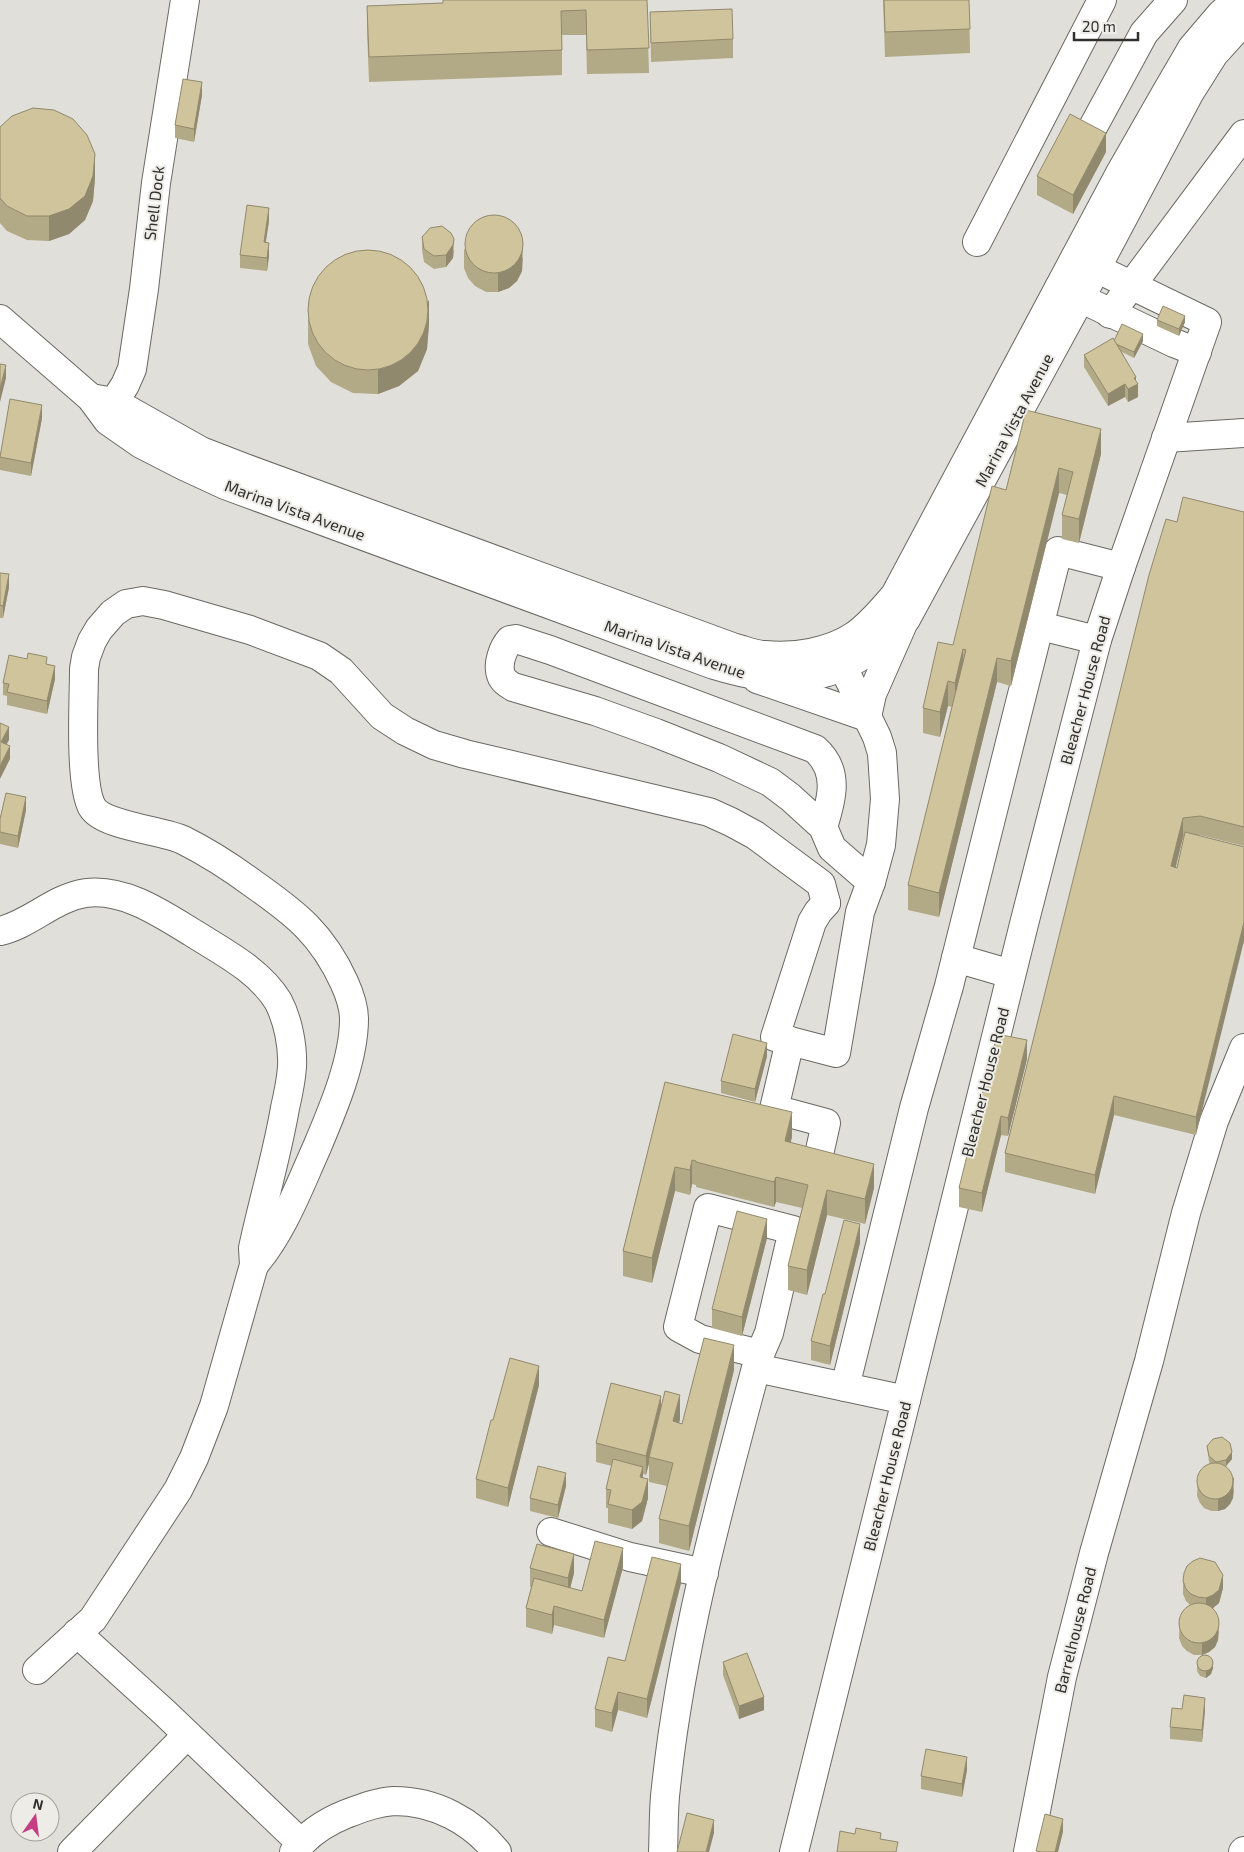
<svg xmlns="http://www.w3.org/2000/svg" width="1244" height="1852" font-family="'Exo 2',sans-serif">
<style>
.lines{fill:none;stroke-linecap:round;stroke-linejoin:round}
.minor-casing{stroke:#6a6964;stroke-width:30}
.major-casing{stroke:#6a6964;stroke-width:30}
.minor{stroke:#fff;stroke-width:28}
.major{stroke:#fff;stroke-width:28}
.wall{fill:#b2a986;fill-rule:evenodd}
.shaded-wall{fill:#91896d}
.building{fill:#cfc49c;stroke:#91896d}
.labels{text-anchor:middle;stroke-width:4;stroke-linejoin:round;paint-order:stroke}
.street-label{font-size:16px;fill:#30302e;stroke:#eeece7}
</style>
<rect width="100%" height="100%" fill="#e1dfda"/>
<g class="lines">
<!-- minor casing -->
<g class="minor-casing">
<g id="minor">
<polyline points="1087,138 1144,33 1173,0"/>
<polyline points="977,242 1102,0"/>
<polyline points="1059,288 1174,343 1197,352"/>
<polyline points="1110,314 1244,134"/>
<polyline points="114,402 125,385 132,369 144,289 156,183 185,0"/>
<polyline points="1166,438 1244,433"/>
<polyline points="1040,626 1097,640"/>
<polyline points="757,679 867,717 872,694 905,619"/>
<path d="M 823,827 C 832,799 840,771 815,749 L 550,650 L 516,639 L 510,640 C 503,648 497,664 501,675 C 503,681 508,684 513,687 L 595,711 L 656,733 L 719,758 L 770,782 L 790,797 L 823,827 L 832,848 L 871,882"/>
<polyline points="826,903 818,912 812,922 775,1037 836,1053 860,912 871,882 881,845 885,799 882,753 877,737 843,667 835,647"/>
<path d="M 0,931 C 31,924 53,898 86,893 C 124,888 162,914 193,933 C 223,952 259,970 278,1001 C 288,1020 293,1046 292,1067 C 291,1081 288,1095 285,1108 C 277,1155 263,1201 253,1248 L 254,1265 L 214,1406 L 194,1458 L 178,1490 L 93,1619 L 37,1670"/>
<polyline points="956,958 1011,974"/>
<polyline points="790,1041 774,1109 826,1123 820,1150"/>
<polygon points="708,1208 793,1230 769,1333 760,1354 700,1339 678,1327"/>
<path d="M 254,1265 C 283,1231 299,1187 317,1147 C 333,1109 354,1060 354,1019 C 354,1006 349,993 344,982 C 322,934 296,914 255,885 C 232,868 209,853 183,840 C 161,830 103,826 92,807 C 79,783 84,699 84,669 L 86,657 L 92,641 L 99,629 L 113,613 L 126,604 L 143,601 L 164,605 L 250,630 L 319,656 L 341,671 L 382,716 L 405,731 L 434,745 L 465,754 L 709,812 L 731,822 L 755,835 L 821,884 L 826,903"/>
<polyline points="845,1387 914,1108 949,986 1058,551 1121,567"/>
<polyline points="551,1532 630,1557 704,1573"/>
<polyline points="77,1633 165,1713 301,1843"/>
<polyline points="72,1852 187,1735"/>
<path d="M 294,1852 C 307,1834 326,1822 346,1814 C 362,1808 377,1802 394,1801 C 435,1801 472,1821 497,1852"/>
<path d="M 663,1852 C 664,1831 663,1809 666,1787 C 681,1645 719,1506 756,1368 L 906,1400"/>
<polyline points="794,1852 1024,924 1097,640 1121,567 1207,322 1075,258"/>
<polyline points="1028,1852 1062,1677 1094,1553 1149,1361 1186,1213 1214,1121 1244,1048"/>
<polyline points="1243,1852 1244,1851"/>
</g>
</g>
<!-- major casing -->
<g class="major-casing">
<g id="major">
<path d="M 0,319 L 91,398 L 108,421 L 141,444 L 184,466 L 225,485 L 714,665 C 794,690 847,681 906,619 L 1080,299 L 1190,92 L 1214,54 L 1244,21"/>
<path d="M 91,398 L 114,402 L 201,451 L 245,468 L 735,648 C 744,650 755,655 765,655 C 794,658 830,652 854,636 C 870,625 883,609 895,595 L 1119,175 L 1167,91 L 1192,48 L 1221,14 L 1237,0"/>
</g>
</g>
<!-- minor -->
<use href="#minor" class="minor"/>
<!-- major -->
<use href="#major" class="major"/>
</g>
<!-- wall -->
<g class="wall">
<polygon points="443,0 647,0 649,73 587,74 586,35 562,35 562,75 369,82 367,30 367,6 443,3"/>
<polygon points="883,0 969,0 970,53 885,57"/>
<polygon points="650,12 733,39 733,58 651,62"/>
<polygon points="202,95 194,142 175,138 175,125"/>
<polygon points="0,127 95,178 93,201 85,220 69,234 49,241 27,240 7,231 0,223"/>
<polygon points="1106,152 1073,214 1037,195 1037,176"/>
<polygon points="269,221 265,243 269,256 267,271 240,268 240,255"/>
<polygon points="422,237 454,251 453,258 446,267 434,269 424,262 422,250"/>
<polygon points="464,249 523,258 522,271 517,281 509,288 498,292 486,292 475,286 468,278 464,268"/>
<polygon points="308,319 429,324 427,349 418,371 399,386 378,394 353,393 331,382 316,366 308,344"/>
<polygon points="1157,320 1185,322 1179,336 1157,326"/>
<polygon points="1114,341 1143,341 1134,358 1122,352 1136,382 1138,397 1128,402 1125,397 1108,406 1084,367 1084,355"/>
<polygon points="1026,410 1101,454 1079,543 1062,539 1062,515 1067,495 1059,493 1011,686 997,682 939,917 908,910 908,885 952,707 948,706 940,737 923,733 923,708 953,645 1006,490"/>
<polygon points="42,418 31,476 0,470 0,455"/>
<path d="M 1244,512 L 1244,846 L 1200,835 L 1196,835 L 1196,1135 L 1114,1115 L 1095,1194 L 1005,1172 L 1005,1153 L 1177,522 ZM 1183,837 L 1184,837 L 1177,868 L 1176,867 Z"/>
<polygon points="0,573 9,587 3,618 0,618"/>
<polygon points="47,665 55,679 47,714 7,705 7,696 3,695 3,683"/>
<polygon points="26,810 18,848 0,844 0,819"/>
<polygon points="767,1056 755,1102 721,1093 721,1081"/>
<polygon points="1027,1059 1008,1136 1001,1135 982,1212 959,1207 959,1188"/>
<polygon points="665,1082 792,1137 790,1143 874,1188 865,1224 827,1215 807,1295 788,1290 788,1266 802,1208 776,1202 774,1207 696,1187 696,1185 692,1184 690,1195 675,1191 652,1283 623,1276 623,1251"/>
<polygon points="767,1238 742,1336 712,1328 712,1309"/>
<polygon points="860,1243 830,1365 811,1360 811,1341 825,1294"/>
<polygon points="734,1370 689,1551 659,1543 659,1519 667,1486 649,1482 649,1463 646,1475 643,1474 643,1478 648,1498 642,1521 632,1529 608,1523 608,1508 606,1508 606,1489 612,1466 596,1462 596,1443 661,1407 680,1419 679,1423 682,1424"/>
<polygon points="539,1385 508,1507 476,1498 476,1479 493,1420"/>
<polygon points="1207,1446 1232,1459 1226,1466 1234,1490 1233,1498 1230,1504 1225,1509 1218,1511 1211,1511 1204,1508 1200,1503 1197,1496 1198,1476 1210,1463 1209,1462"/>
<polygon points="566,1486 558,1518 530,1511 530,1498"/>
<polygon points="623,1567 604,1638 554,1625 552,1634 526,1627 526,1608 531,1587 530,1587 530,1568 574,1573 570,1588 582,1591"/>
<polygon points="1183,1581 1223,1588 1219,1603 1213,1608 1219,1632 1218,1640 1215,1647 1209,1652 1202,1655 1194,1655 1187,1651 1182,1646 1179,1638 1180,1618 1190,1605 1186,1601 1183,1594"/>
<polygon points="681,1583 647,1718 618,1710 612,1732 595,1727 595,1709 625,1661"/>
<polygon points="723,1662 764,1710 739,1719 723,1675"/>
<polygon points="1197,1664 1213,1668 1211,1674 1206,1678 1200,1676 1197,1671"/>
<polygon points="1205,1710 1202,1742 1170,1739 1170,1727"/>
<polygon points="967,1770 962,1797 921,1789 921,1776"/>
</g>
<!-- shaded-wall -->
<g class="shaded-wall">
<polygon points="202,82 202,95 194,142 194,129"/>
<polygon points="1106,133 1106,152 1073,214 1073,195"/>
<polygon points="95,154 95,178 93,201 85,220 69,234 49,241 49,216"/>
<polygon points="269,208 269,221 264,255 264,242"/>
<polygon points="454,239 453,258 446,267 446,255"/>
<polygon points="523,240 522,271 517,281 509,288 498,292 498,273"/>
<polygon points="269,243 269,256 267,271 267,258"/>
<polygon points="429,300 429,324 427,349 418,371 399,386 378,394 378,369"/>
<polygon points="1185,316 1185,322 1179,336 1179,329"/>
<polygon points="1143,334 1143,341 1134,358 1134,352"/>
<polygon points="6,365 6,378 0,402 0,389"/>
<polygon points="1136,377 1136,385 1138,384 1138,397 1128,402 1128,389 1134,378"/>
<polygon points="1125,384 1125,397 1108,406 1108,394"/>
<polygon points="42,405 42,418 31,476 31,463"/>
<polygon points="1101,429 1101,454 1079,543 1079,519"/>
<polygon points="1059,468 1059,493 1011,686 1011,661"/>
<polygon points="9,574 9,587 3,618 3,606"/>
<polygon points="963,649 963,674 955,708 955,683"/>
<polygon points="997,658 997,682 939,917 939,893"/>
<polygon points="55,666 55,679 47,714 47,701"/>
<polygon points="948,681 948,706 940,737 940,712"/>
<polygon points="9,727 9,740 1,755 1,742"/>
<polygon points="10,746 10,759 0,779 0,766"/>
<polygon points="26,797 26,810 18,848 18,836"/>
<polygon points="1183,818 1183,837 1171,885 1171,866"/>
<polygon points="1244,922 1244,941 1196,1135 1196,1117"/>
<polygon points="1027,1040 1027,1059 1008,1136 1008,1118"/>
<polygon points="767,1043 767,1056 755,1102 755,1089"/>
<polygon points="1114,1096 1114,1115 1095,1194 1095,1175"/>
<polygon points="792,1112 792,1137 785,1166 785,1141"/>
<polygon points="1001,1116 1001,1135 982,1212 982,1193"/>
<polygon points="692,1160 692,1184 690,1195 690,1170"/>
<polygon points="874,1164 874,1188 865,1224 865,1199"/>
<polygon points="675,1167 675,1191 652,1283 652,1258"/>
<polygon points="776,1177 776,1202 774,1207 774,1182"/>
<polygon points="827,1190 827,1215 807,1295 807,1270"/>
<polygon points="767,1219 767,1238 742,1336 742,1317"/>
<polygon points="860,1224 860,1243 830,1365 830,1346"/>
<polygon points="734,1345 734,1370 689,1551 689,1526"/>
<polygon points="539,1366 539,1385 508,1507 508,1488"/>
<polygon points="680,1395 680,1419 673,1446 673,1421"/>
<polygon points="661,1396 661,1415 649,1457 649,1463 646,1475 646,1456"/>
<polygon points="1232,1452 1232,1459 1226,1466 1226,1460"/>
<polygon points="643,1467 643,1486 640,1477"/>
<polygon points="566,1473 566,1486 558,1518 558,1505"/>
<polygon points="1234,1477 1233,1498 1230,1504 1225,1509 1218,1511 1218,1498"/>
<polygon points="648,1479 648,1498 642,1521 632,1529 632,1510"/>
<polygon points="623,1548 623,1567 604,1638 604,1620"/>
<polygon points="574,1554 574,1573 568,1597 568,1578"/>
<polygon points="681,1564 681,1583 647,1718 647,1699"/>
<polygon points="1223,1575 1223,1588 1219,1603 1213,1608 1206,1610 1206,1598"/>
<polygon points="554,1606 554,1625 552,1634 552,1615"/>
<polygon points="1219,1619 1218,1640 1215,1647 1209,1652 1202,1655 1202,1642"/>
<polygon points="1213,1662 1213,1668 1211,1674 1206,1678 1206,1671"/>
<polygon points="618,1692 618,1710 612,1732 612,1713"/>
<polygon points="764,1697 764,1710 739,1719 739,1706"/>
<polygon points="1205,1698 1205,1710 1202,1742 1202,1730"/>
<polygon points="967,1757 967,1770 962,1797 962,1784"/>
<polygon points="1063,1819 1063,1832 1058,1852 1055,1852"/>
<polygon points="714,1820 714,1833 709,1852 706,1852"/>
</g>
<!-- building -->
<g class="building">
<polygon points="443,0 647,0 649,48 587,50 586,10 561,11 562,50 369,57 367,6 443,3"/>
<polygon points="884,0 969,0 970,29 885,32"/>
<polygon points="732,9 733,39 651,43 650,12"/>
<polygon points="183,79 202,82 194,129 175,125"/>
<polygon points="33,108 54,110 73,119 87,135 95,154 93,176 85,196 69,209 49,216 27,216 7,206 0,198 0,127 12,116"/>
<polygon points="1070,114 1106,133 1073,195 1037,176"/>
<polygon points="247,205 269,208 264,242 269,243 267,258 240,255"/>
<circle cx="494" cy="244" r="29"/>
<polygon points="442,226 451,233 454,239 453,245 446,255 434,256 424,249 422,237 430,228"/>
<circle cx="368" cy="310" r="60"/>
<polygon points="1163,306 1185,316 1179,329 1157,320"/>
<polygon points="1122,324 1143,334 1134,352 1116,344 1114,341"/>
<polygon points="1113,338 1136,377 1134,378 1138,384 1128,389 1125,384 1108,394 1084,355"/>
<polygon points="0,364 6,365 0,389"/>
<polygon points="10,399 42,405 31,463 0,457"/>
<polygon points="1026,410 1101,429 1079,519 1062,515 1073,472 1059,468 1011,661 997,658 939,893 908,885 966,650 963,649 955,683 948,681 940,712 923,708 938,642 953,645 992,486 1006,490"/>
<polygon points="1183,497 1244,512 1244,827 1200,816 1183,818 1171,866 1177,868 1185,832 1244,847 1244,922 1196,1117 1114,1096 1095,1175 1005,1153 1149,575 1166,519 1177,522"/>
<polygon points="0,573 9,574 3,606 0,605"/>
<polygon points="28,653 47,657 46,664 55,666 47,701 7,692 9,684 3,683 9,655 27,659"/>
<polygon points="0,723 9,727 1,742 10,746 0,766"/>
<polygon points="6,793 26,797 18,836 0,832 0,819"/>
<polygon points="733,1034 767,1043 755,1089 721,1081"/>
<polygon points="997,1034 1027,1040 1008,1118 1001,1116 982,1193 959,1188"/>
<polygon points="665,1082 792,1112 785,1141 874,1164 865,1199 827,1190 807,1270 788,1266 808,1185 776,1177 774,1182 696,1162 696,1161 692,1160 690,1170 675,1167 652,1258 623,1251"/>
<polygon points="737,1211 767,1219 742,1317 712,1309"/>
<polygon points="844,1220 860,1224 830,1346 811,1341 823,1294 825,1294"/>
<polygon points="704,1338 734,1345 689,1526 659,1519 673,1463 649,1457 665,1391 680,1395 673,1421 682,1424"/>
<polygon points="510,1358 539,1366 508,1488 476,1479 491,1420 493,1420"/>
<polygon points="611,1383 661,1396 646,1456 596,1443"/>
<polygon points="1222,1437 1230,1443 1232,1452 1226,1460 1216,1462 1209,1456 1207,1446 1213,1439"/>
<polygon points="613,1459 643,1467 640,1477 648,1479 642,1502 632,1510 608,1504 611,1490 606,1489"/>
<circle cx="1215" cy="1481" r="18"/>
<polygon points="538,1466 566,1473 558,1505 530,1498"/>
<polygon points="595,1541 623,1548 604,1620 554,1606 552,1615 526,1608 534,1578 582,1591"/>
<polygon points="537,1544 574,1554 568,1578 530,1568"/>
<polygon points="652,1557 681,1564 647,1699 618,1692 612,1713 595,1709 608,1657 625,1661"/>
<polygon points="1200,1558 1215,1562 1223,1575 1219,1590 1213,1595 1206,1598 1198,1597 1191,1594 1186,1589 1183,1581 1184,1573 1187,1566 1193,1561"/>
<circle cx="1199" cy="1623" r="20"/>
<polygon points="747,1653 764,1697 739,1706 723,1662"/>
<circle cx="1205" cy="1663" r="8"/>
<polygon points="1184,1695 1205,1698 1202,1730 1170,1727 1172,1708 1182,1709"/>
<polygon points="926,1749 967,1757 962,1784 921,1776"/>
<polygon points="687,1813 714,1820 706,1852 677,1852"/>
<polygon points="1045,1814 1063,1819 1055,1852 1041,1852 1036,1851"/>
<polygon points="856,1828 881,1833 880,1839 898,1842 896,1852 837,1852 840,1831 855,1834"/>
</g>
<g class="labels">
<!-- street labels -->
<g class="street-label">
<text transform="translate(154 203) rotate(-83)" y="6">Shell Dock</text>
<text transform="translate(1014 420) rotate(-62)" y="6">Marina Vista Avenue</text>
<text transform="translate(295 510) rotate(20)" y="6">Marina Vista Avenue</text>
<text transform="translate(675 649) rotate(19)" y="6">Marina Vista Avenue</text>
<text transform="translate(1085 690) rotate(-75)" y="6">Bleacher House Road</text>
<text transform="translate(985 1082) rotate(-76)" y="6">Bleacher House Road</text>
<text transform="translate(887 1476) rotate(-76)" y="6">Bleacher House Road</text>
<text transform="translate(1075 1630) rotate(-76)" y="6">Barrelhouse Road</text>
</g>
</g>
<!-- north arrow -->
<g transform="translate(35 1817) rotate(14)"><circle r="24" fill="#eeece7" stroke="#a2a19d"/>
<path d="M0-4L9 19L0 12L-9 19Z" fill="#c23f86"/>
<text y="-8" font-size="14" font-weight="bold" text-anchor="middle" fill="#30302e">N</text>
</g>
<!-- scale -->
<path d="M1074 32v8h64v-8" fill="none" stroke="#30302e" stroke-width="2.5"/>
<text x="1082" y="32" font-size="15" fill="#30302e" stroke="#eeece7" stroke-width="4" paint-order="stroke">20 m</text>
</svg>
